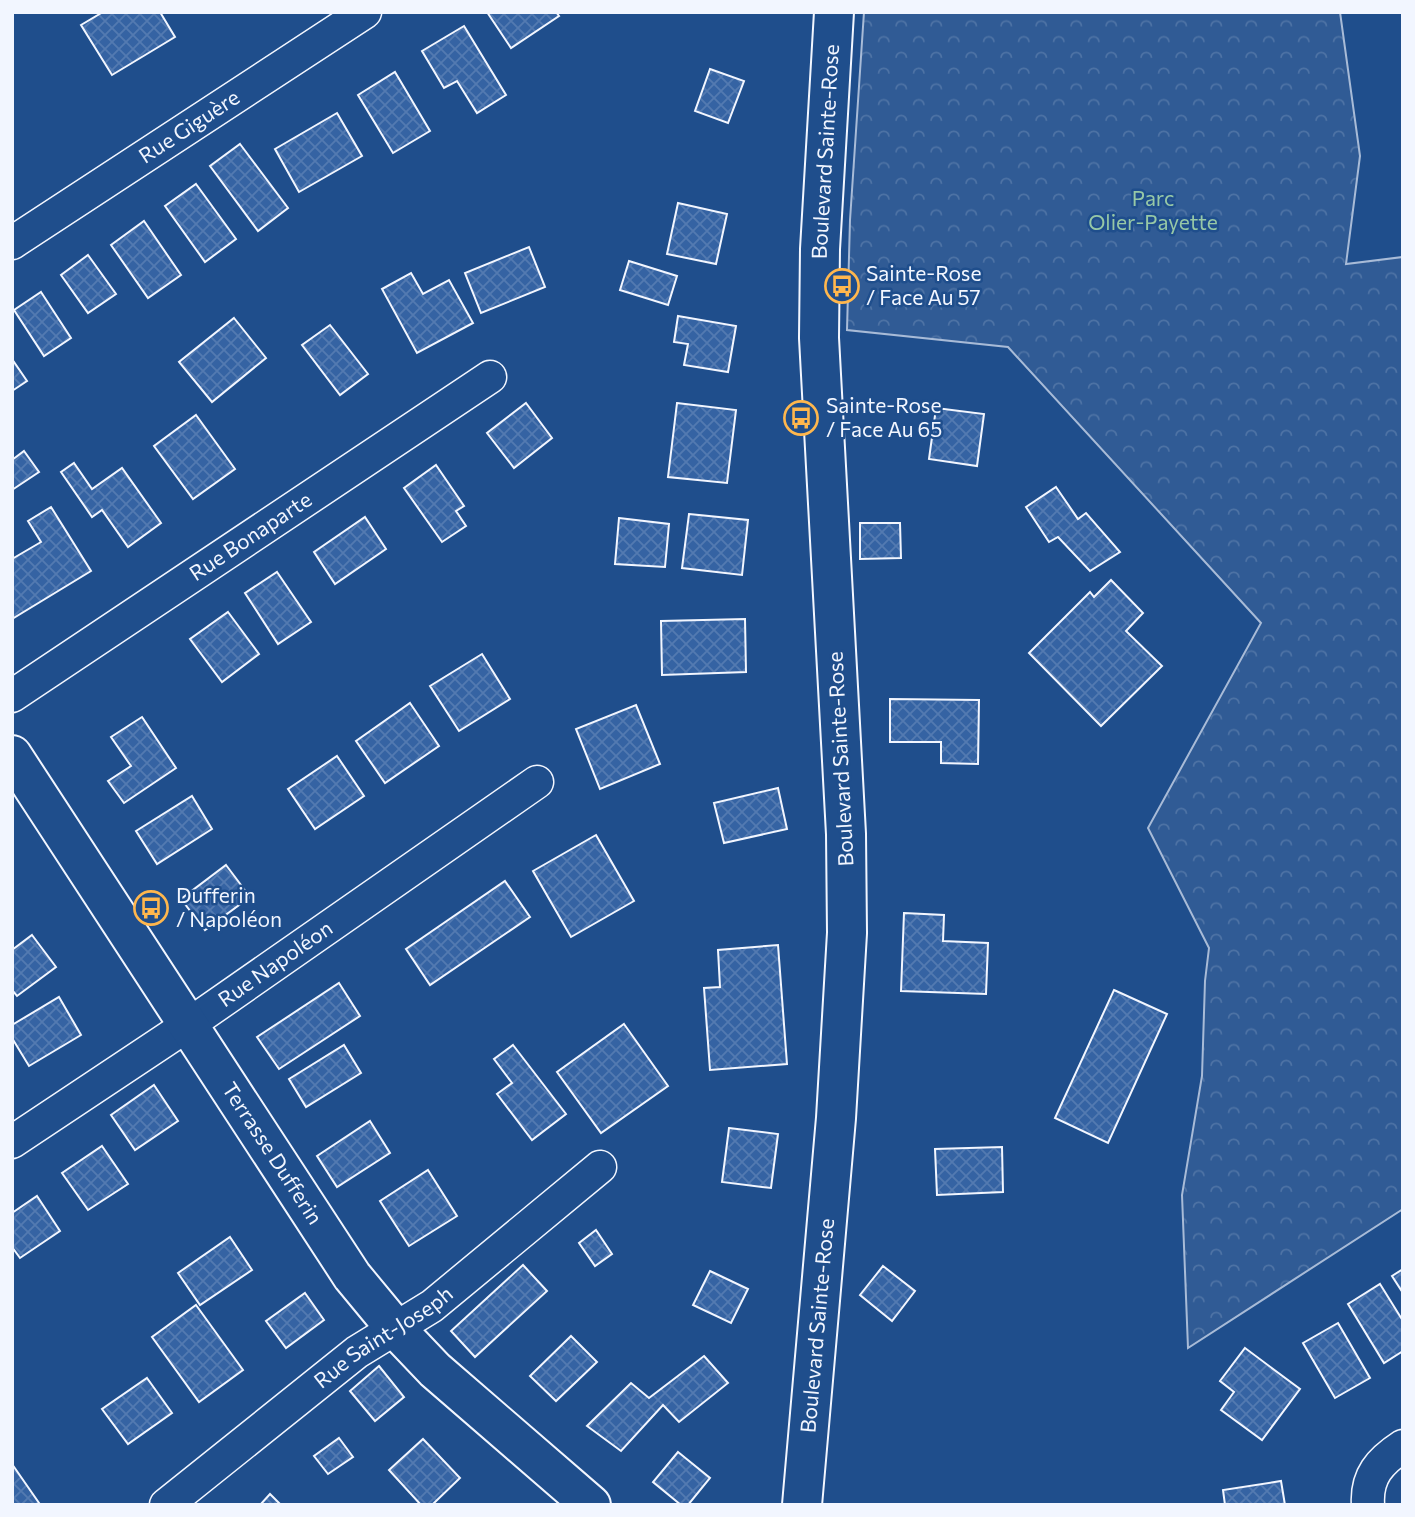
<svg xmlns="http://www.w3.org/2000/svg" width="1415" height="1517" font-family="Commissioner,sans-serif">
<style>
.park{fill:url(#park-crowns);stroke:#a8bbd7;stroke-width:2}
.building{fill:url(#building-cross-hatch);stroke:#f2f6ff;stroke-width:2}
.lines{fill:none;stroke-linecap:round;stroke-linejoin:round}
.minor-casing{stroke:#f2f6ff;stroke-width:35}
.tertiary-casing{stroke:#f2f6ff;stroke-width:42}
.minor{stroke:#1f4e8c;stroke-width:32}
.tertiary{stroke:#1f4e8c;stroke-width:38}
.labels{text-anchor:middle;stroke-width:5;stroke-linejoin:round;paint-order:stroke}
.street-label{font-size:21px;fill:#f2f6ff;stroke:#1f4e8c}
.park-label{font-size:21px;fill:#97c8a6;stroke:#1f4e8c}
.poi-label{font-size:21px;fill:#f2f6ff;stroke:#1f4e8c;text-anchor:start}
</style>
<defs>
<pattern id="park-crowns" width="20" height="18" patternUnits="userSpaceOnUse" patternTransform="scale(1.75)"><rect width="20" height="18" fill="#305b95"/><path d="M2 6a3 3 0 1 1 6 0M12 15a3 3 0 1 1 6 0" fill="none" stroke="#4e73a5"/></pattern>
<pattern id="building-cross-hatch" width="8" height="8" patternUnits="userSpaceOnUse" patternTransform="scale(1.75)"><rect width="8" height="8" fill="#3563a3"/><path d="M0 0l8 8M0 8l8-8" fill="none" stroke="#537ab1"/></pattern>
</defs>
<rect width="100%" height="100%" fill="#1f4e8c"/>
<!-- park -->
<polygon class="park" points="864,12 1340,12 1360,156 1346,264 1403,257 1403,1209 1188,1348 1182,1195 1202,1076 1205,981 1209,948 1148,828 1261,623 1008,347 847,330 850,220"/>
<!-- building -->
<g class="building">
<polygon points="103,12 160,12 175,37 112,75 81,25"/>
<polygon points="487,12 556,12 559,16 511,48"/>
<polygon points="464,26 506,95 477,113 457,81 444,88 422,51"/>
<polygon points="710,69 744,81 728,123 695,111"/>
<polygon points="395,72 430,131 393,153 358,95"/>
<polygon points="337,113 362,156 299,192 275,149"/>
<polygon points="240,144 288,208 258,231 210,166"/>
<polygon points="196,184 236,239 205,262 165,206"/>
<polygon points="678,203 727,214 716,264 667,254"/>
<polygon points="144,221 181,275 148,298 111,245"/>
<polygon points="529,247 545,287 481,313 465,273"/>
<polygon points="88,255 116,294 88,313 61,275"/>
<polygon points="629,261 677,276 668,305 620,290"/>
<polygon points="411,273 423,294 449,280 473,323 417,353 382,289"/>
<polygon points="41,292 71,338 44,356 14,310"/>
<polygon points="678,316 736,326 728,372 684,365 688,344 674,342"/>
<polygon points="234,318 266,358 212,402 179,362"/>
<polygon points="330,325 368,374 340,395 302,345"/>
<polygon points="12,359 27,381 12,391"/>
<polygon points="526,403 552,438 514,468 487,433"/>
<polygon points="677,403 736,410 727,483 668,477"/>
<polygon points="936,408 984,414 977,466 929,459"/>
<polygon points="196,415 235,469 193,499 154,446"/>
<polygon points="24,451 39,472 12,490 12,460"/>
<polygon points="74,463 92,489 122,468 161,523 128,547 102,510 92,517 61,472"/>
<polygon points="436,465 464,506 456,511 466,526 442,542 404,488"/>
<polygon points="1056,487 1078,519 1086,513 1120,552 1090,571 1058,537 1049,542 1026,507"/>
<polygon points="51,507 91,571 12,619 12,559 41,542 28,521"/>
<polygon points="689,514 748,520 742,575 682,568"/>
<polygon points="365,517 386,549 335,584 314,552"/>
<polygon points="619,518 669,524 665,567 615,564"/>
<polygon points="860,523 900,523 901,558 860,559"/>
<polygon points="277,572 311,622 278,644 245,593"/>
<polygon points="1111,580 1143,613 1126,631 1162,666 1101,726 1029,653 1090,592 1094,597"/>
<polygon points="228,612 259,654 222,682 190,639"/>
<polygon points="745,619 746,672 662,675 661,621"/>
<polygon points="482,654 510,699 459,731 430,686"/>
<polygon points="890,699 979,700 978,764 941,763 941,742 890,742"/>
<polygon points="410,703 439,746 385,783 356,741"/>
<polygon points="636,705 660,764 600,789 576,729"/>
<polygon points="142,717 176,768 124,803 108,781 131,766 111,737"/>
<polygon points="337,756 364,796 315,829 288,789"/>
<polygon points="778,788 787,829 724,843 714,803"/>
<polygon points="192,796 212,829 157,864 136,831"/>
<polygon points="596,835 634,901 571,937 533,871"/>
<polygon points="226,865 250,897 205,930 181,899"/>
<polygon points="505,881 530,917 430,985 406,949"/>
<polygon points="904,913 944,915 943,941 988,943 986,994 901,991"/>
<polygon points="32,935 56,967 17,996 12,990 12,950"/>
<polygon points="778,945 787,1064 710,1070 704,988 720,987 718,950"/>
<polygon points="339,983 360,1016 279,1069 257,1037"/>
<polygon points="1114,990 1167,1014 1108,1143 1055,1118"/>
<polygon points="59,997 81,1035 29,1066 12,1038 12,1025"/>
<polygon points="624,1024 668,1086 601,1133 557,1072"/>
<polygon points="344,1045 361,1073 306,1107 289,1079"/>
<polygon points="513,1045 566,1114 532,1140 497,1094 512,1083 494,1059"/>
<polygon points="154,1085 178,1121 135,1150 111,1115"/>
<polygon points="370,1121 390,1153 337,1187 317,1156"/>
<polygon points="729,1128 778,1134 771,1188 722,1182"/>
<polygon points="102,1146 128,1184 88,1210 62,1173"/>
<polygon points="1002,1147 1003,1192 937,1195 935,1149"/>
<polygon points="428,1170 457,1216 409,1246 380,1201"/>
<polygon points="37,1196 60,1231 20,1258 12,1247 12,1213"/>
<polygon points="596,1230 612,1254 595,1266 579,1243"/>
<polygon points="230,1237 252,1270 200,1305 178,1273"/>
<polygon points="523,1265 547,1291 475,1357 451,1331"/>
<polygon points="883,1266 915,1291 892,1321 860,1295"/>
<polygon points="1403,1269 1403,1293 1392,1276"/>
<polygon points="710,1271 748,1289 731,1323 693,1305"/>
<polygon points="1380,1284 1403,1321 1403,1351 1384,1363 1348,1304"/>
<polygon points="305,1293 324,1320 286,1348 266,1321"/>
<polygon points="196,1305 243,1370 199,1402 152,1337"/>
<polygon points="1338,1323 1370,1378 1335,1398 1303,1343"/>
<polygon points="571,1336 597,1362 556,1401 530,1376"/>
<polygon points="1245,1348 1300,1389 1262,1440 1221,1410 1234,1392 1220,1381"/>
<polygon points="704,1356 728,1383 679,1422 663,1405 621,1451 587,1426 631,1383 649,1398"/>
<polygon points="379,1366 404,1397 375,1421 350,1391"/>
<polygon points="147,1378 172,1413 128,1444 102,1409"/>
<polygon points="339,1438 353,1457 328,1474 314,1456"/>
<polygon points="423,1439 460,1478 432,1505 421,1505 389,1470"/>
<polygon points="678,1452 710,1478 688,1505 681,1505 653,1482"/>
<polygon points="12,1464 39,1503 36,1505 12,1505"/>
<polygon points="1281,1481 1285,1505 1225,1505 1223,1490"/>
<polygon points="270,1494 281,1505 260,1505"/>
</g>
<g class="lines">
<!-- minor casing -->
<g class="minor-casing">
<g id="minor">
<path id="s1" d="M 12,243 L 365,12"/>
<path id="s2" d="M 12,696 L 490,377"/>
<path id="s3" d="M 12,1142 L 188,1025 L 537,782"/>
<path id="s4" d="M 166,1505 L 357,1352 L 432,1306 L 600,1167"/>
<path d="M 1368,1505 C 1366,1476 1380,1461 1403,1446"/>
</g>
</g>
<!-- tertiary casing -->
<g class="tertiary-casing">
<g id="tertiary">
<path id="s5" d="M 12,755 L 352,1276 L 395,1328 L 435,1370 L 591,1505"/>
<path id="s6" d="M 802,1505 L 836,1118 L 847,933 L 846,834 L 819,338 L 820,249 L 834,12"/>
</g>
</g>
<!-- minor -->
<use href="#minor" class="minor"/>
<!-- tertiary -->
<use href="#tertiary" class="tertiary"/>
</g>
<!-- icons -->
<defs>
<g id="bus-ring" transform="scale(1.75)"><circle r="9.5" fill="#1f4e8c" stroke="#ffb74d" stroke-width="1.5"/><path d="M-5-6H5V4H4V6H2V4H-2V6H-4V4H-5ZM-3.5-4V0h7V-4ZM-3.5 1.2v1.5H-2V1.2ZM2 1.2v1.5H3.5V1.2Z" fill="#ffb74d"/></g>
</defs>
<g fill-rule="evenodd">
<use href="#bus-ring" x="842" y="286"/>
<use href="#bus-ring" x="801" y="418"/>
<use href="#bus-ring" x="151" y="908"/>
</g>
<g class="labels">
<!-- street labels -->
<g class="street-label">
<text dy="7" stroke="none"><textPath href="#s1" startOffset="212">Rue Giguère</textPath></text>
<text dy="7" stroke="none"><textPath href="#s6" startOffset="1356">Boulevard Sainte-Rose</textPath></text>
<text dy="7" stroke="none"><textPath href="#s2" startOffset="287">Rue Bonaparte</textPath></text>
<text transform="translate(841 759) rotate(-93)" y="7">Boulevard Sainte-Rose</text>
<text dy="7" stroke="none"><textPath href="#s3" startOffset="318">Rue Napoléon</textPath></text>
<text dy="7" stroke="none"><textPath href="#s5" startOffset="476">Terrasse Dufferin</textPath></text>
<text dy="7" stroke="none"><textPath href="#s6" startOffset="180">Boulevard Sainte-Rose</textPath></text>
<text dy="7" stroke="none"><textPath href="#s4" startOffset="275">Rue Saint-Joseph</textPath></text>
</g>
<!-- park labels -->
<g class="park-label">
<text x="1153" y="206">Parc<tspan x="1153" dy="24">Olier-Payette</tspan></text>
</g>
<!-- poi labels -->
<g class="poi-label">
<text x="866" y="281">Sainte-Rose<tspan x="866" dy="24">/ Face Au 57</tspan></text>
<text x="826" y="413">Sainte-Rose<tspan x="826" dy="24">/ Face Au 65</tspan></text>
<text x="176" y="903">Dufferin<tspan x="176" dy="24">/ Napoléon</tspan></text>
</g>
</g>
<!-- border -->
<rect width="1415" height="1517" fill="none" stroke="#f2f6ff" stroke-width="28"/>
</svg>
